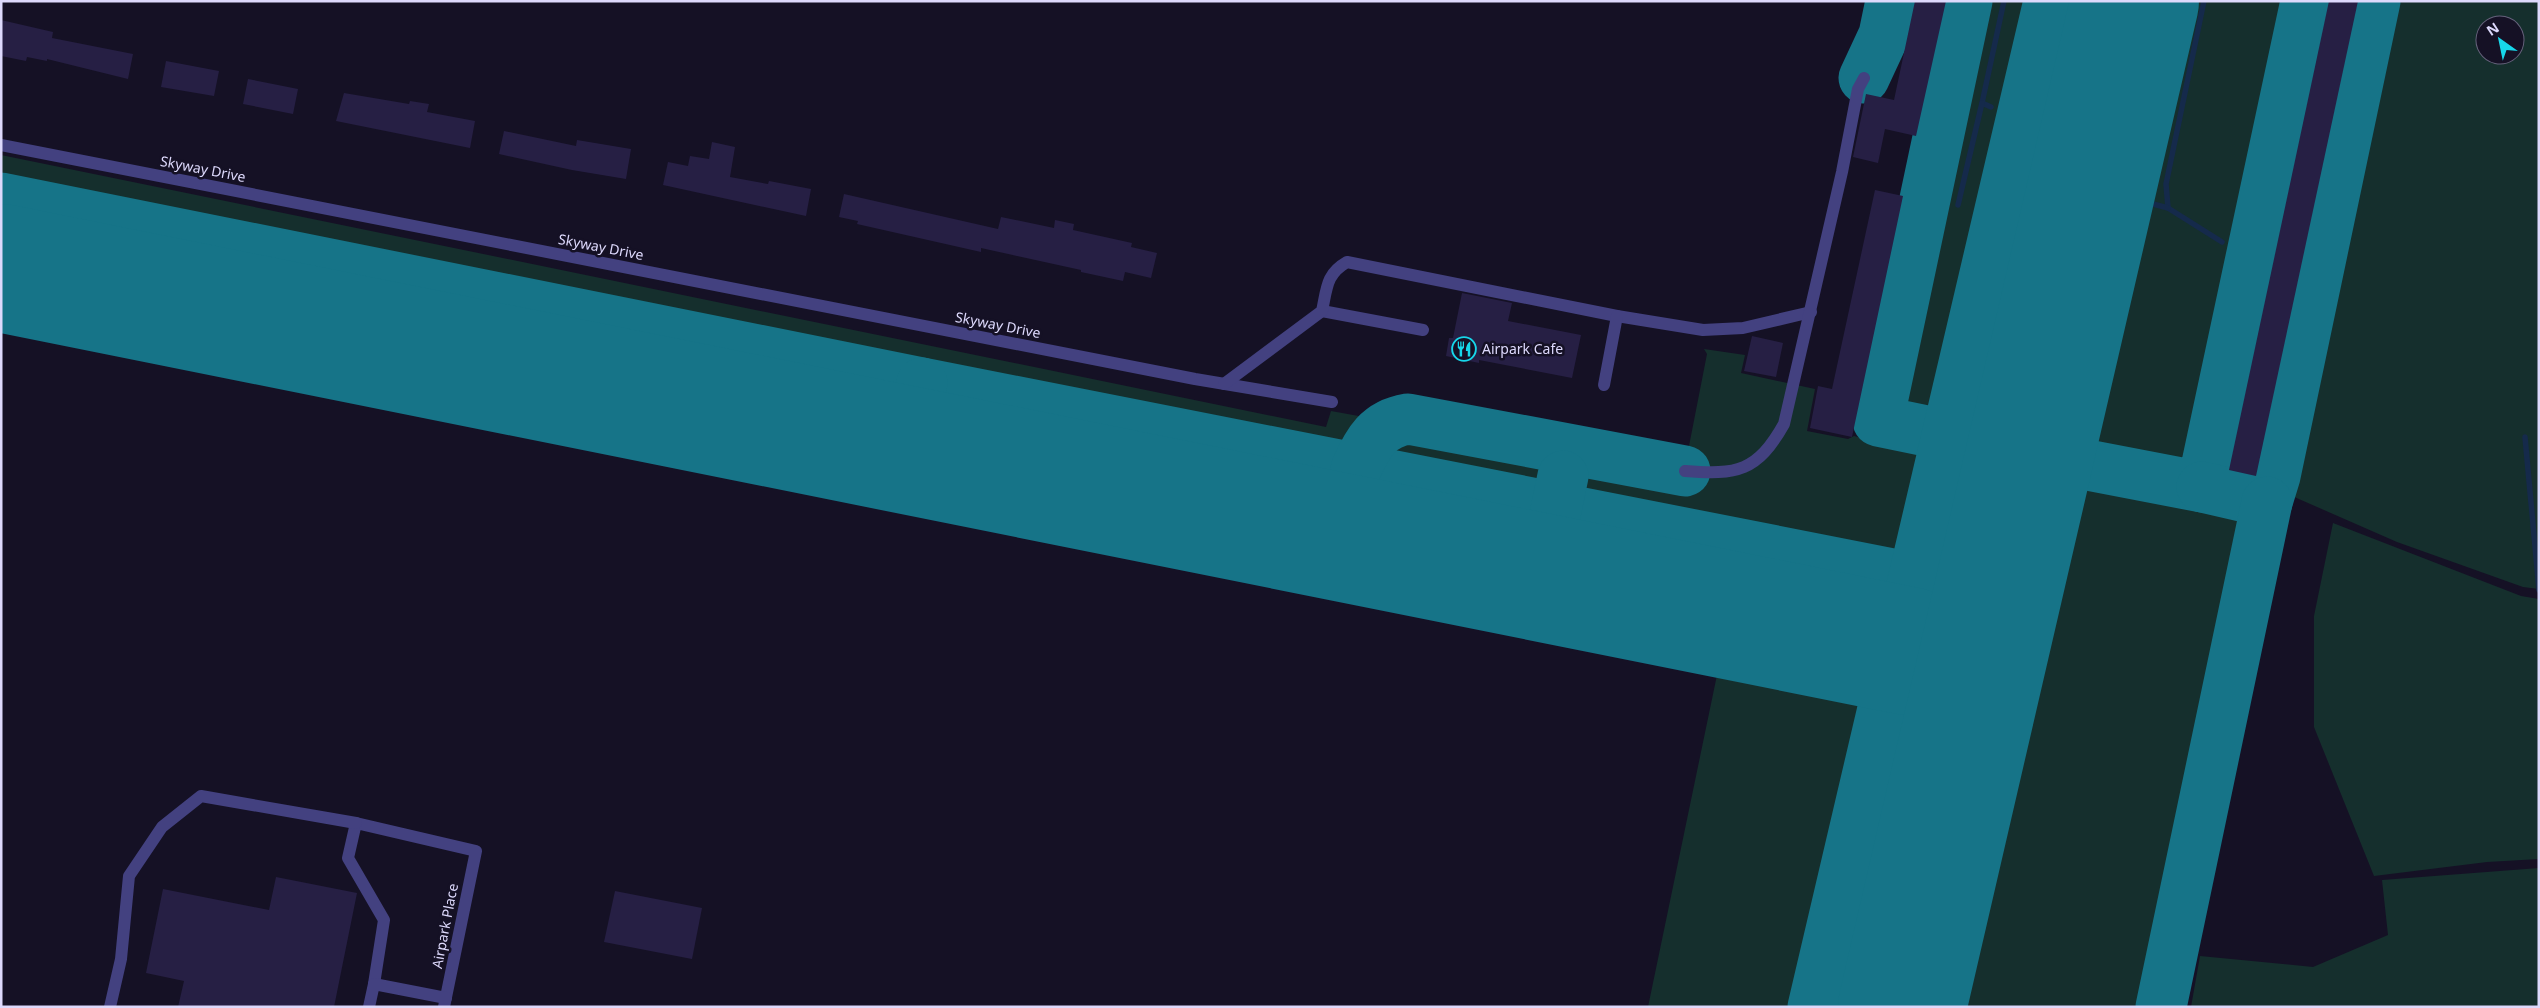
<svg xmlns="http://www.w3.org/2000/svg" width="2540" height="1008" font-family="'Noto Sans',sans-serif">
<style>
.green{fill:#152f2d;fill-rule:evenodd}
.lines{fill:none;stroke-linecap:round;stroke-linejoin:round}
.stream{stroke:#152a4b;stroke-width:5.5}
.taxiway{stroke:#167488;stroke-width:51}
.runway{stroke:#167488;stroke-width:128}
.building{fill:#261f44}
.minor{stroke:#434180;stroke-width:12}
.labels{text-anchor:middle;stroke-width:5;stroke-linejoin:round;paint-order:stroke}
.street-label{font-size:14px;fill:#ddd9fc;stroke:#151125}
.poi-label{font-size:14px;fill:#ddd9fc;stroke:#151125;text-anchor:start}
</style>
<rect width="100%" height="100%" fill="#151125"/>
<!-- green -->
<g class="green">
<polygon points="1973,1 2299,1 2195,493 2288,510 2180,1007 1648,1007 1717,675 1,327 1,155 1326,427 1331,411 1392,422 1390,437 1680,492 1707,354 1704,349 1745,355 1741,373 1815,389 1807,431 1848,439 1854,436 1878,442"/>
<path d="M 2394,1 L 2539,1 L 2539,589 L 2523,587 L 2397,542 L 2292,496 ZM 2485,25 L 2515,25 L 2515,55 L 2485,55 Z"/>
<polygon points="2333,523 2521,596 2539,599 2539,859 2487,862 2374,876 2314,727 2314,616"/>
<polygon points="2539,868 2539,1007 2191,1007 2200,956 2313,967 2388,935 2382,880"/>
</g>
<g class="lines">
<!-- stream -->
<g class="stream">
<polyline points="2204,1 2166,184 2168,208 2222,242"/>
<polyline points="1991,107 1982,103 2004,1"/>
<polyline points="2153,204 2168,208"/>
<polyline points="1958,205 1982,103"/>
<polyline points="2525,437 2539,590"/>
</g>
<!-- taxiway -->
<g class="taxiway">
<polyline points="1864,78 1884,35 1891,1"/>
<polyline points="1,198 922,383 1913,578"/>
<polyline points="1946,435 1878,421 1967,1"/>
<polyline points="906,450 922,383"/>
<polyline points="2030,454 2202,487 2306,1"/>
<path d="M 1356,469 C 1368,442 1378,424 1408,419 L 1685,471"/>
<polyline points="2202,487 2267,502 2275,476 2375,1"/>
<polyline points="1542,578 1563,476"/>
<polyline points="1813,1007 2049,1"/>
<polyline points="2161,1007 2267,502"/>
</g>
<!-- runway -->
<g class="runway">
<polyline points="1,268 1908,651"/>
<polyline points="1902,1007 2135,1"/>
</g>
</g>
<!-- building -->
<g class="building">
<polygon points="1915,1 1946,1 1916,136 1885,129 1878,163 1853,157 1866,94 1894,100"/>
<polygon points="2329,1 2358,1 2256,476 2229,470"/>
<polygon points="1,20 53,32 52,38 133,54 128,79 47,59 47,61 27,57 26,61 1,56"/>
<polygon points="166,61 219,71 214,96 161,87"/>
<polygon points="248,79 298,89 293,114 243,104"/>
<polygon points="344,93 409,104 410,101 429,104 427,112 475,121 470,148 336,121"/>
<polygon points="504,131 576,146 577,140 631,149 626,179 572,170 499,154"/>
<polygon points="712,142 735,147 730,177 768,184 769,181 811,189 806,216 663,185 668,162 688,166 690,156 709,159"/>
<polygon points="1875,190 1903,196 1852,437 1810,428 1818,386 1832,389"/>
<polygon points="844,194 998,229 1001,217 1054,228 1055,220 1074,224 1073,230 1132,243 1131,247 1157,253 1151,278 1125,272 1123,281 1081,272 1081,270 981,248 981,252 857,224 858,221 839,217"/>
<polygon points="1462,293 1512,303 1508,321 1581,335 1572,378 1479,360 1479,363 1446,356 1449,338 1453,338"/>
<polygon points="1752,336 1783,343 1776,377 1744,371"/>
<polygon points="276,877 357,893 334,1007 178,1007 184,981 146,973 163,889 269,910"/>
<polygon points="615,891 702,908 692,959 604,942"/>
</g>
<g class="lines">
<!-- minor -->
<g class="minor">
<polyline points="1,145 1195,379 1332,402"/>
<polyline points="1322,311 1423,330"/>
<path d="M 1224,384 L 1322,311 C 1327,288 1326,274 1347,262 L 1617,316 L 1703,330 L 1743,328 L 1811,312"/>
<polyline points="1604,385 1617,316"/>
<path d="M 1685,471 C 1737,475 1757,472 1784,424 L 1842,172 L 1858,89 L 1864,78"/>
<polyline points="374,984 384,920 348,858 356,823 476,851 444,1007"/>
<polyline points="110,1007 121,959 129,876 162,827 201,796 356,823"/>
<polyline points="369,1007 374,984 446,998"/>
</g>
</g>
<!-- icons -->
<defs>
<g id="restaurant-ring" transform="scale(1.25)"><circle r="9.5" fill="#151125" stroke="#17d7ea" stroke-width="1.5"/><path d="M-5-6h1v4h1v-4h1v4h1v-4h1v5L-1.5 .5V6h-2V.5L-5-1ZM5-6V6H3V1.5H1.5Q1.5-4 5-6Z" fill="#17d7ea"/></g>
</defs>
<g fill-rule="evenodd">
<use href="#restaurant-ring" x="1464" y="349"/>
</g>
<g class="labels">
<!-- street labels -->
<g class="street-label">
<text transform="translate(203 169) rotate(11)" y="5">Skyway Drive</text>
<text transform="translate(601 247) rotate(11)" y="5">Skyway Drive</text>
<text transform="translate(998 325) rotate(11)" y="5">Skyway Drive</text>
<text transform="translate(445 926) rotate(-79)" y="5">Airpark Place</text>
</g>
<!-- poi labels -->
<g class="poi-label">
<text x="1482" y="354">Airpark Cafe</text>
</g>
</g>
<!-- border -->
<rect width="2540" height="1008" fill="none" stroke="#ddd9fc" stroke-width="5"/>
<!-- north arrow -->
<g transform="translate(2500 40) rotate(327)"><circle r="24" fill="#151125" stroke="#65617b"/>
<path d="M0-4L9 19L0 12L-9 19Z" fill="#17d7ea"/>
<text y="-8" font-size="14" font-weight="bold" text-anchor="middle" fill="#ddd9fc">N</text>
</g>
</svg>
